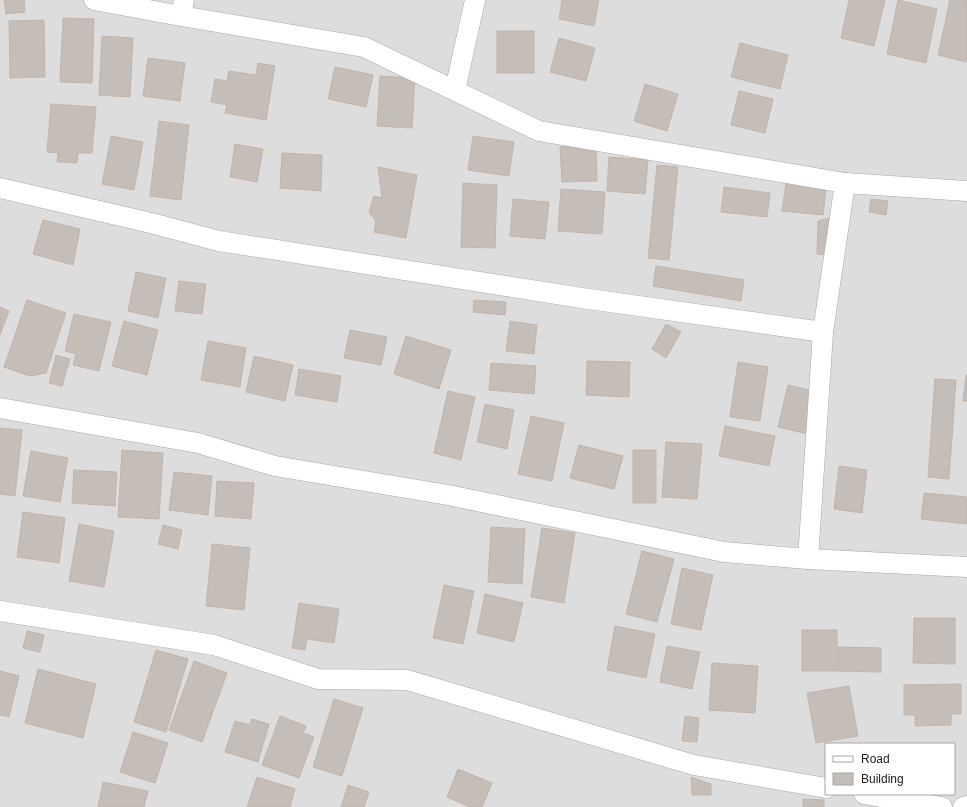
<svg xmlns="http://www.w3.org/2000/svg" width="967" height="807" font-family="Helvetica,sans-serif">
<style>
.residential{fill:#dedddd;fill-rule:evenodd}
.building{fill:#c5bdb7;stroke:#c2b4aa}
.lines{fill:none;stroke-linecap:round;stroke-linejoin:round}
.street-casing{stroke:#a7a7a7;stroke-width:21}
.street{stroke:#fff;stroke-width:20}
</style>
<rect width="100%" height="100%" fill="#f0ede7"/>
<!-- residential -->
<path class="residential" d="M 0,0 L 967,0 L 967,807 L 0,807 ZM 826,744 L 954,744 L 954,794 L 826,794 Z"/>
<!-- building -->
<g class="building">
<polygon points="4,0 24,0 25,12 6,14"/>
<polygon points="562,0 599,0 594,26 559,19"/>
<polygon points="849,0 885,0 874,46 841,38"/>
<polygon points="898,0 937,9 926,63 887,54"/>
<polygon points="950,0 967,0 967,57 966,62 938,55"/>
<polygon points="63,18 94,19 92,83 60,82"/>
<polygon points="44,20 45,77 10,78 9,21"/>
<rect x="497" y="31" width="37" height="42"/>
<polygon points="102,36 133,38 130,97 99,95"/>
<polygon points="559,38 595,48 586,81 550,72"/>
<polygon points="740,43 788,55 780,89 731,77"/>
<polygon points="148,58 185,63 180,101 143,96"/>
<polygon points="258,63 275,66 266,120 225,113 227,105 211,102 215,79 227,81 229,71 256,75"/>
<polygon points="335,67 373,75 366,107 328,99"/>
<polygon points="380,76 415,78 412,128 377,126"/>
<polygon points="645,84 678,94 667,131 634,121"/>
<polygon points="739,91 773,99 765,133 731,125"/>
<polygon points="51,104 96,107 92,153 78,153 77,163 57,162 58,153 47,152"/>
<polygon points="159,121 189,125 181,200 150,196"/>
<polygon points="111,136 143,142 134,190 102,184"/>
<polygon points="473,136 514,142 509,176 468,170"/>
<polygon points="235,144 263,149 257,182 230,177"/>
<polygon points="596,146 597,181 562,182 560,147"/>
<polygon points="282,153 322,155 321,191 280,188"/>
<polygon points="609,157 648,160 645,194 607,191"/>
<polygon points="657,165 678,167 669,260 648,258"/>
<polygon points="378,167 417,175 406,238 374,232 376,221 369,212 374,196 382,198"/>
<polygon points="463,183 497,185 495,248 461,247"/>
<polygon points="786,183 826,189 823,215 782,211"/>
<polygon points="724,187 770,193 767,217 721,212"/>
<polygon points="561,189 605,192 602,234 558,231"/>
<polygon points="513,199 549,202 545,239 510,236"/>
<polygon points="871,199 888,201 886,215 869,212"/>
<polygon points="830,218 828,255 817,254 818,221"/>
<polygon points="43,220 80,229 73,265 33,254"/>
<polygon points="656,266 744,280 741,301 653,286"/>
<polygon points="136,272 166,278 158,318 128,311"/>
<polygon points="179,281 206,284 202,314 175,311"/>
<polygon points="27,300 66,313 46,373 30,376 4,367"/>
<polygon points="474,300 506,302 505,315 473,312"/>
<polygon points="0,307 9,311 0,335"/>
<polygon points="74,314 111,322 99,371 73,365 76,354 65,351"/>
<polygon points="124,321 158,330 147,375 112,366"/>
<polygon points="510,321 537,325 534,354 506,351"/>
<polygon points="666,324 681,332 666,358 652,349"/>
<polygon points="350,330 387,337 381,365 344,358"/>
<polygon points="406,336 451,350 439,389 394,374"/>
<polygon points="208,341 246,348 240,387 201,380"/>
<polygon points="56,355 70,359 62,386 49,383"/>
<polygon points="254,356 293,365 285,401 246,392"/>
<polygon points="587,361 630,362 629,397 586,395"/>
<polygon points="738,362 768,367 760,421 730,417"/>
<polygon points="491,363 536,366 534,394 489,390"/>
<polygon points="299,369 341,376 337,402 295,395"/>
<polygon points="966,375 967,375 967,401 963,401"/>
<polygon points="935,379 956,380 949,479 928,477"/>
<polygon points="788,385 817,392 808,434 778,427"/>
<polygon points="448,391 475,397 461,460 434,453"/>
<polygon points="485,404 514,410 507,449 477,442"/>
<polygon points="531,416 564,423 552,481 518,474"/>
<polygon points="725,426 775,436 769,466 719,456"/>
<polygon points="0,428 22,430 15,496 0,494"/>
<polygon points="666,442 702,444 697,499 662,497"/>
<polygon points="579,445 623,456 614,489 570,478"/>
<polygon points="122,450 163,453 159,519 118,517"/>
<rect x="633" y="450" width="23" height="53"/>
<polygon points="31,451 68,458 60,502 23,496"/>
<polygon points="839,466 867,470 862,513 834,509"/>
<polygon points="74,470 117,472 115,506 72,503"/>
<polygon points="174,472 212,476 208,515 169,510"/>
<polygon points="217,481 254,483 251,519 215,516"/>
<polygon points="924,493 967,497 967,524 921,519"/>
<polygon points="23,512 65,518 59,563 17,557"/>
<polygon points="79,524 114,531 104,587 69,581"/>
<polygon points="163,525 182,530 178,549 158,544"/>
<polygon points="491,527 525,529 522,584 488,582"/>
<polygon points="542,528 575,533 564,603 531,597"/>
<polygon points="212,544 250,548 244,610 206,606"/>
<polygon points="642,551 674,559 657,622 626,614"/>
<polygon points="682,568 713,575 701,630 671,624"/>
<polygon points="444,585 474,591 463,644 433,638"/>
<polygon points="485,594 523,603 514,642 477,633"/>
<polygon points="299,603 339,609 334,643 307,639 305,650 292,648"/>
<polygon points="914,618 955,618 955,664 913,663"/>
<polygon points="615,626 655,634 646,678 607,670"/>
<rect x="802" y="630" width="35" height="41"/>
<polygon points="27,631 44,635 40,652 23,648"/>
<polygon points="667,646 700,652 692,689 660,682"/>
<polygon points="838,647 881,648 881,672 838,671"/>
<polygon points="156,650 188,659 166,732 134,722"/>
<polygon points="194,661 227,673 202,742 169,730"/>
<polygon points="712,663 758,666 755,713 709,710"/>
<polygon points="38,669 96,684 83,738 25,723"/>
<polygon points="0,671 19,676 9,717 0,715"/>
<polygon points="961,684 961,714 951,714 951,725 915,726 915,715 904,715 904,685"/>
<polygon points="849,686 858,736 816,743 807,693"/>
<polygon points="334,699 363,708 342,776 313,767"/>
<polygon points="280,716 306,726 303,733 314,737 299,778 262,765"/>
<polygon points="685,716 699,718 697,742 682,741"/>
<polygon points="252,719 269,724 258,762 225,752 235,721 250,725"/>
<polygon points="133,732 168,743 155,783 120,772"/>
<polygon points="458,769 492,783 482,807 470,807 447,797"/>
<polygon points="257,777 295,789 290,807 247,807"/>
<polygon points="691,777 711,784 711,795 692,795"/>
<polygon points="103,782 148,791 144,807 98,807"/>
<polygon points="348,785 369,792 364,807 341,807"/>
<polygon points="803,799 824,800 824,807 803,807"/>
</g>
<g class="lines">
<!-- street casing -->
<g class="street-casing">
<g id="street">
<polyline points="94,0 181,16 184,0"/>
<polyline points="181,16 364,47 539,131 845,183 967,191"/>
<polyline points="455,90 475,0"/>
<polyline points="0,188 151,223 219,241 582,298 823,332 808,559"/>
<polyline points="823,332 845,183"/>
<polyline points="0,408 198,443 275,466 448,495 724,552 808,559 967,567"/>
<polyline points="0,611 214,645 318,679 407,680 694,765 826,788"/>
<polyline points="864,794 942,807"/>
<polyline points="963,807 967,806"/>
</g>
</g>
<!-- street -->
<use href="#street" class="street"/>
</g>
<!-- legend -->
<rect x="825" y="743" width="130" height="52" fill="#ffffff" stroke="#a6a6a6"/>
<rect x="833" y="756" width="20" height="6" fill="#ffffff" stroke="#a6a6a6"/>
<text x="861" y="763" font-size="12" fill="#202020">Road</text>
<rect x="833" y="773" width="20" height="12" fill="#c5bdb7" stroke="#a6a6a6"/>
<text x="861" y="783" font-size="12" fill="#202020">Building</text>
</svg>
